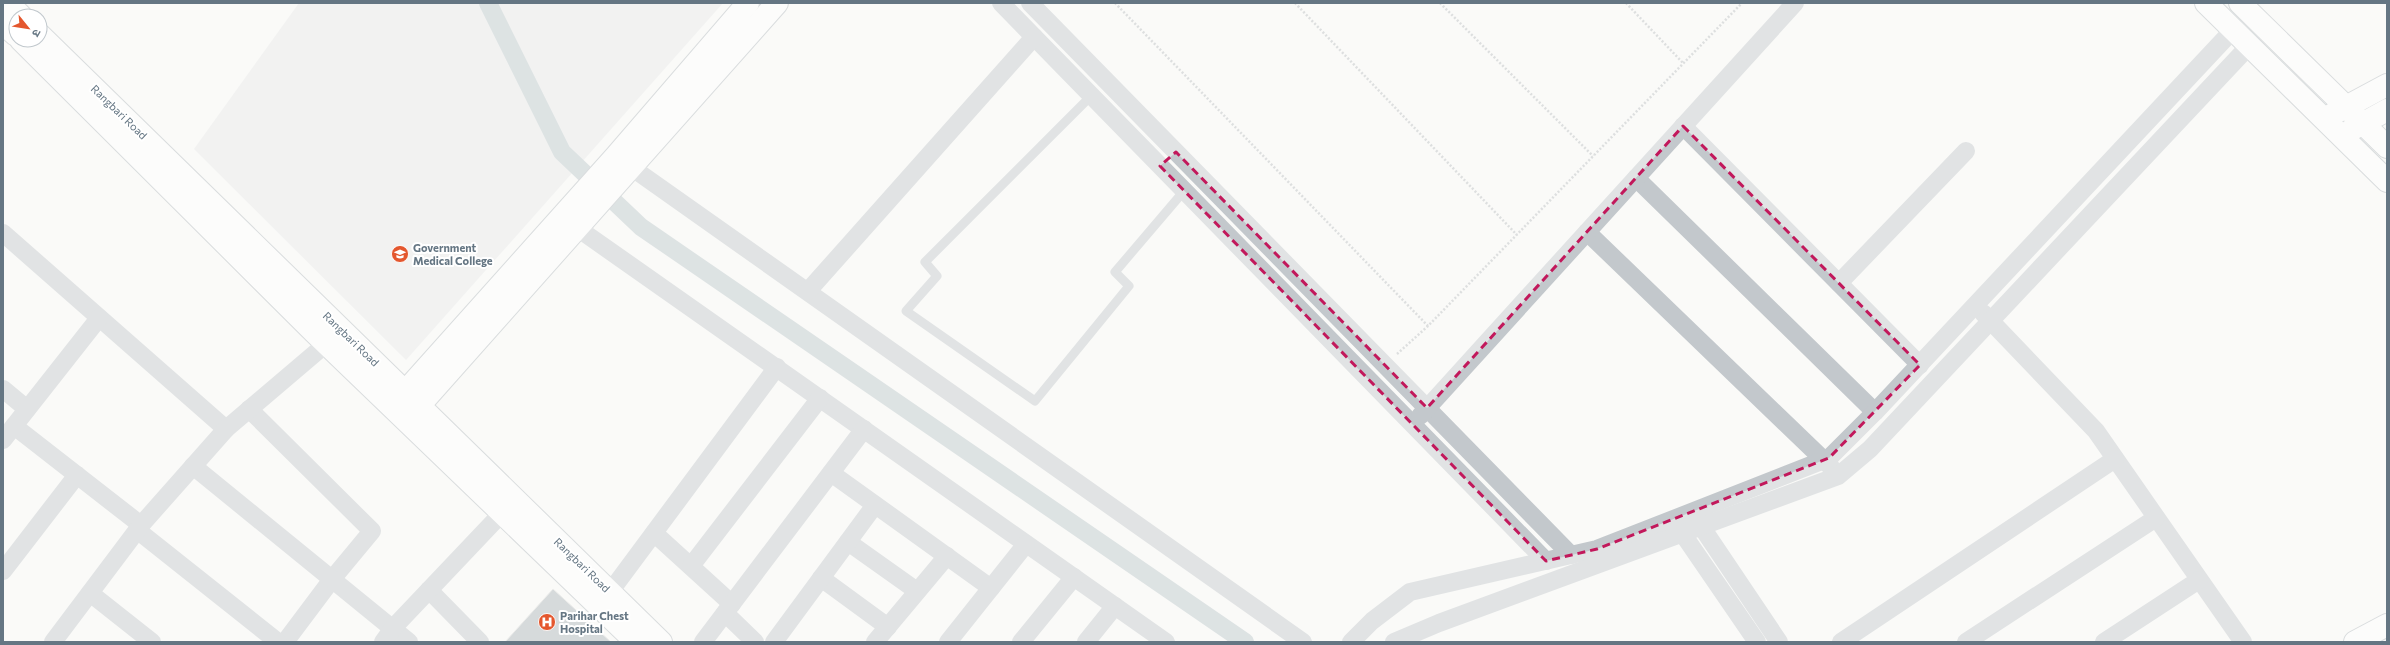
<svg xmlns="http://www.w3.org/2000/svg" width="2390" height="645" font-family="Commissioner,'Noto Sans Devanagari',sans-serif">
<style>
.built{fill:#e8e9e9}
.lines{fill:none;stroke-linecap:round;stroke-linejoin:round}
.canal{stroke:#bbc7cb;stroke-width:18}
.building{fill:#aab3b9;stroke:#dcdcda}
.secondary-casing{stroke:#b3babf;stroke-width:24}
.path{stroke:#bbbfc2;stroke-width:2.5;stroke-dasharray:2 2;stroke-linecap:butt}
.lane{stroke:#c3c8cc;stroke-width:9}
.street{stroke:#c3c8cc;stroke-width:18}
.secondary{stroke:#fff;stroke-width:22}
.marked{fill:none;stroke:#c2185b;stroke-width:3;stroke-dasharray:8 5;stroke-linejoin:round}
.labels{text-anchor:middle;stroke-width:4;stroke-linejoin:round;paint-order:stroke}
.street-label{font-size:11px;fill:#657683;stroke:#fff}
.poi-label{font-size:11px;font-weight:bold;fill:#657683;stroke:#fff;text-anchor:start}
</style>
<rect width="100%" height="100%" fill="#fafaf8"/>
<!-- built -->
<polygon class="built" points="299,3 723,3 406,360 194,149"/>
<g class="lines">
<!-- canal -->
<polyline class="canal" points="488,3 562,152 641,227 1245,642"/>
</g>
<!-- building -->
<polygon class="building" points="553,589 611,642 505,642"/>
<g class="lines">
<!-- secondary casing -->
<g class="secondary-casing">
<g id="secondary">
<polyline points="8,3 21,16"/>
<polyline points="2206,3 2387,181"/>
<polyline points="2240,3 2387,147"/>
<polyline points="3,24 16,35"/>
<polyline points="40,35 661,642"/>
<polyline points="21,40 314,332 636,642"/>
<polyline points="2333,114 2387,85"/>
<polyline points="2351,130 2387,110"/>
<polyline points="395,403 616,156 748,3"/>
<polyline points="410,416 777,3"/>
<polyline points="2355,642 2387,625"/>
</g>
</g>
<!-- path -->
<g class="path">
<polyline points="1115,3 1428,326"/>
<polyline points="1295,3 1517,235"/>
<polyline points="1440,3 1593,156"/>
<polyline points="1626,3 1683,63"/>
<polyline points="1397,354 1428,326 1742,3"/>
</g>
<!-- lane -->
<polyline class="lane" points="1092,95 925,262 937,276 906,311 1035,401 1129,286 1115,272 1184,191"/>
<!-- street -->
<g class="street">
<polyline points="1001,3 1546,561"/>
<polyline points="1030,3 1571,555"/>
<polyline points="1683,126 1920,365"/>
<polyline points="621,160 1303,642"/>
<polyline points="1636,178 1875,412"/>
<polyline points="566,220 1166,642"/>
<polyline points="1587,232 1831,467"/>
<polyline points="3,233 226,429"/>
<polyline points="1839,283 1966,151"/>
<polyline points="808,291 1034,37"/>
<polyline points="1983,313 2096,431 2243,642"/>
<polyline points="3,389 27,409"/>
<polyline points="249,409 372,531 333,578 285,642"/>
<polyline points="1420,416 1795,3"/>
<polyline points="14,426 141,525"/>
<polyline points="3,440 99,318"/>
<polyline points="193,466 409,642"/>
<polyline points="831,473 991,588"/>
<polyline points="1695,517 1779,642"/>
<polyline points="1676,524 1757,642"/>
<polyline points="137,530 278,642"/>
<polyline points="654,533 732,604"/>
<polyline points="848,542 917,591"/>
<polyline points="691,566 820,398"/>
<polyline points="3,571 77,475"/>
<polyline points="821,578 888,627"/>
<polyline points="429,590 480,642"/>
<polyline points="610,592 777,367"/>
<polyline points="90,593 152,642"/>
<polyline points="725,613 755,642"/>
<polyline points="53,642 141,525 226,429 326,344 335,333"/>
<polyline points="383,642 393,628 503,512"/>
<polyline points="703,642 864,429"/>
<polyline points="774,642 875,505"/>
<polyline points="875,642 947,556"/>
<polyline points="948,642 1026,544"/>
<polyline points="1021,642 1074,577"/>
<polyline points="1086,642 1115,606"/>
<polyline points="1351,642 1372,621 1410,592 1597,549 1829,458 1875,412 2233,30"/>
<polyline points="1394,642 1439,623 1838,476 1870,449 2249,46"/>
<polyline points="1841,642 2115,459"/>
<polyline points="1966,642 2156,518"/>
<polyline points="2104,642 2199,580"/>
</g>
<!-- secondary -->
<use href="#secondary" class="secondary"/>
</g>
<!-- marked area -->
<path d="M0 0H2390V645H0ZM 1683,126 L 1920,365 L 1829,458 L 1597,549 L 1546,561 L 1160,166 L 1176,152 L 1427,408 Z" fill="#fafaf8" fill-opacity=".55" fill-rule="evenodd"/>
<path class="marked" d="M 1683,126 L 1920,365 L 1829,458 L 1597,549 L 1546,561 L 1160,166 L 1176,152 L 1427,408 Z"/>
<!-- icons -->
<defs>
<g id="university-disc" transform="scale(0.9)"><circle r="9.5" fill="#e4572e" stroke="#fff"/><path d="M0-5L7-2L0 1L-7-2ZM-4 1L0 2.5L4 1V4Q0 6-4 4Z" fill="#fff"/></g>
<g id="hospital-disc" transform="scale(0.9)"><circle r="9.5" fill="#e4572e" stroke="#fff"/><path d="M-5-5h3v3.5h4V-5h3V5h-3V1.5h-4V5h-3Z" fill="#fff"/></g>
</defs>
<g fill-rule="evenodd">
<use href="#university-disc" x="400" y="254"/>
<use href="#hospital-disc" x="547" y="622"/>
</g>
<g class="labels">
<!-- street labels -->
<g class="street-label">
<text transform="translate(119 112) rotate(44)" y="4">Rangbari Road</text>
<text transform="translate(351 339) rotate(44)" y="4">Rangbari Road</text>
<text transform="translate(582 565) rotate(44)" y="4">Rangbari Road</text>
</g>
<!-- poi labels -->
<g class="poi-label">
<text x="413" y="252">Government<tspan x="413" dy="13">Medical College</tspan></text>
<text x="560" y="620">Parihar Chest<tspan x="560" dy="13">Hospital</tspan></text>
</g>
</g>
<!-- border -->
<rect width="2390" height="645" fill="none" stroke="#657683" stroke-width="8"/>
<!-- north arrow -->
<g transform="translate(28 28) rotate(120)"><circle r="19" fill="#ffffff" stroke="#c1c8cd"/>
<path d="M0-3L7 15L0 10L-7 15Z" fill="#e4572e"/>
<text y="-6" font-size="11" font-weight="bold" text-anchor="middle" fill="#657683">उ</text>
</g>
</svg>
